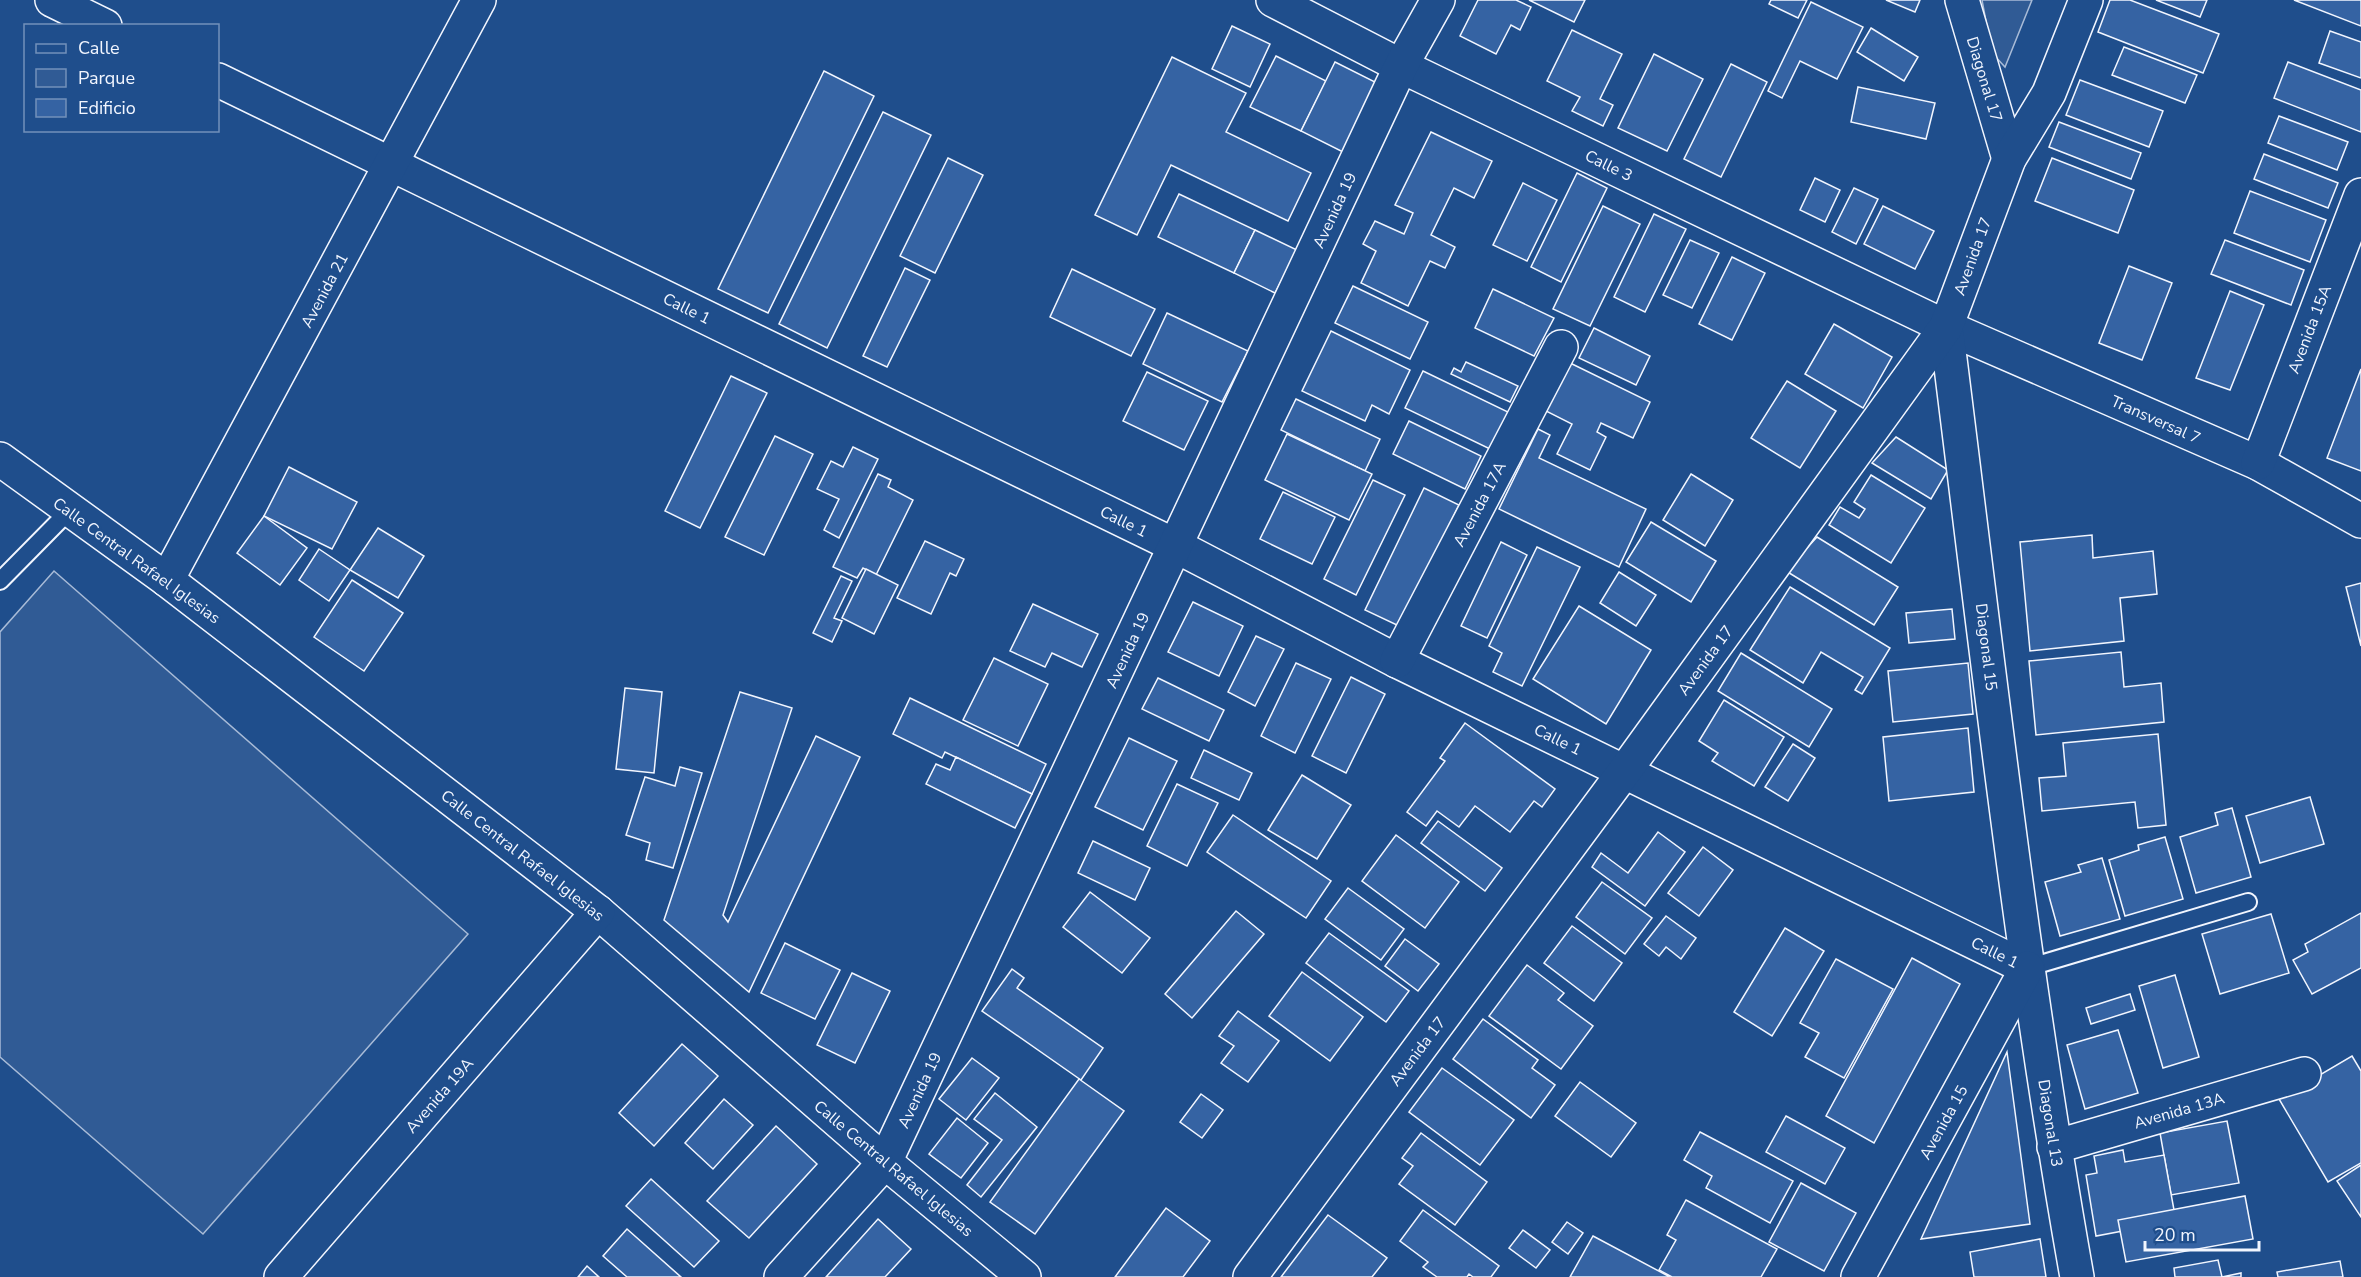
<svg xmlns="http://www.w3.org/2000/svg" width="2361" height="1277" font-family="'Nunito Sans',sans-serif">
<style>
.green{fill:#305b95;stroke:#a8bbd7;stroke-width:1.5}
.building{fill:#3563a3;stroke:#f2f6ff;stroke-width:1.5}
.lines{fill:none;stroke-linecap:round;stroke-linejoin:round}
.service-casing{stroke:#f2f6ff;stroke-width:20}
.minor-casing{stroke:#f2f6ff;stroke-width:36}
.service{stroke:#1f4e8c;stroke-width:16}
.minor{stroke:#1f4e8c;stroke-width:33}
.labels{text-anchor:middle;stroke-width:4.5;stroke-linejoin:round;paint-order:stroke}
.street-label{font-size:16px;fill:#f2f6ff;stroke:#1f4e8c}
</style>
<rect width="100%" height="100%" fill="#1f4e8c"/>
<!-- green -->
<g class="green">
<polygon points="1982,0 2032,0 2005,67 1992,53"/>
<polygon points="54,571 468,934 203,1234 0,1057 0,632"/>
</g>
<!-- building -->
<g class="building">
<polygon points="1478,0 1516,0 1531,7 1520,30 1511,25 1496,54 1460,36"/>
<polygon points="1529,0 1585,0 1574,22"/>
<polygon points="1771,0 1807,0 1798,18 1769,4"/>
<polygon points="1886,0 1920,0 1915,12"/>
<polygon points="2110,0 2130,0 2219,34 2203,73 2098,32"/>
<polygon points="2156,0 2207,0 2200,17"/>
<polygon points="2294,0 2361,0 2361,26"/>
<polygon points="1811,2 1863,27 1837,79 1800,61 1782,98 1768,91"/>
<polygon points="1232,26 1270,44 1250,87 1212,69"/>
<polygon points="1871,28 1918,57 1904,81 1857,52"/>
<polygon points="1572,30 1622,54 1600,99 1613,105 1603,126 1572,111 1580,97 1547,81"/>
<polygon points="2330,31 2361,42 2361,78 2319,63"/>
<polygon points="2124,47 2197,75 2185,103 2112,75"/>
<polygon points="1654,54 1703,79 1667,151 1618,128"/>
<polygon points="1276,56 1326,81 1301,131 1250,107"/>
<polygon points="1172,57 1246,93 1226,132 1311,173 1288,221 1171,165 1137,235 1095,215"/>
<polygon points="1335,62 1377,83 1343,152 1301,131"/>
<polygon points="2288,62 2361,90 2361,132 2274,98"/>
<polygon points="1731,64 1767,82 1721,177 1684,159"/>
<polygon points="824,71 874,96 768,313 718,289"/>
<polygon points="2080,80 2163,111 2149,147 2066,115"/>
<polygon points="1858,87 1935,103 1926,139 1851,122"/>
<polygon points="883,112 931,135 827,348 779,324"/>
<polygon points="2279,116 2348,142 2337,170 2268,143"/>
<polygon points="2059,122 2141,153 2131,179 2049,147"/>
<polygon points="1431,132 1492,161 1474,198 1454,188 1431,235 1455,247 1445,268 1430,261 1408,306 1361,283 1376,251 1363,244 1375,221 1404,234 1413,213 1395,205"/>
<polygon points="2264,154 2338,183 2328,208 2254,179"/>
<polygon points="948,158 983,175 935,273 900,256"/>
<polygon points="2052,158 2134,190 2118,233 2035,201"/>
<polygon points="1577,173 1607,188 1561,282 1531,267"/>
<polygon points="1815,178 1840,190 1825,222 1800,210"/>
<polygon points="1523,183 1557,200 1527,261 1493,245"/>
<polygon points="1854,188 1878,199 1856,244 1832,232"/>
<polygon points="2250,191 2326,220 2310,262 2234,233"/>
<polygon points="1179,194 1255,230 1234,273 1158,237"/>
<polygon points="1603,206 1640,224 1590,326 1553,309"/>
<polygon points="1883,206 1934,231 1915,269 1864,244"/>
<polygon points="1654,214 1686,229 1645,312 1614,297"/>
<polygon points="1255,230 1297,250 1275,293 1234,273"/>
<polygon points="1690,240 1719,253 1692,308 1663,295"/>
<polygon points="2225,240 2304,270 2291,305 2211,274"/>
<polygon points="1732,257 1765,273 1732,340 1699,324"/>
<polygon points="2129,266 2172,283 2142,360 2099,343"/>
<polygon points="905,268 930,280 887,367 863,356"/>
<polygon points="1072,269 1155,309 1131,356 1050,317"/>
<polygon points="1353,286 1428,322 1410,359 1335,323"/>
<polygon points="1493,289 1554,318 1534,356 1475,328"/>
<polygon points="2230,291 2264,305 2230,390 2196,378"/>
<polygon points="1167,313 1248,351 1222,402 1143,364"/>
<polygon points="1834,324 1892,357 1863,408 1805,374"/>
<polygon points="1594,328 1650,356 1636,385 1579,358"/>
<polygon points="1331,331 1410,370 1389,414 1372,405 1365,421 1302,391"/>
<polygon points="1566,361 1650,402 1633,438 1601,423 1597,432 1606,437 1590,470 1557,454 1572,424 1542,409"/>
<polygon points="1466,362 1518,386 1510,402 1451,374 1454,368 1461,372"/>
<polygon points="2361,369 2361,471 2327,458"/>
<polygon points="1423,371 1508,412 1490,449 1405,408"/>
<polygon points="1147,372 1208,401 1184,450 1123,421"/>
<polygon points="731,376 767,393 700,528 665,511"/>
<polygon points="1787,381 1836,411 1800,468 1751,438"/>
<polygon points="1296,399 1380,439 1365,471 1281,430"/>
<polygon points="1409,421 1481,456 1465,489 1393,454"/>
<polygon points="1538,429 1550,435 1539,458 1646,509 1619,567 1499,509"/>
<polygon points="1287,434 1372,474 1349,520 1265,480"/>
<polygon points="775,436 813,454 764,555 725,537"/>
<polygon points="1896,437 1948,470 1931,499 1872,463"/>
<polygon points="853,447 878,459 839,538 824,530 839,499 817,489 831,461 843,467"/>
<polygon points="289,467 357,502 332,549 264,516"/>
<polygon points="878,474 891,480 888,487 913,500 876,575 863,568 857,578 833,567"/>
<polygon points="1691,474 1733,500 1705,546 1663,520"/>
<polygon points="1871,475 1925,508 1891,563 1829,525 1840,507 1859,518 1865,509 1854,502"/>
<polygon points="1373,480 1405,495 1356,595 1324,579"/>
<polygon points="1424,488 1459,505 1399,626 1365,610"/>
<polygon points="1283,492 1335,517 1312,564 1260,539"/>
<polygon points="264,516 307,548 280,585 237,553"/>
<polygon points="1651,522 1716,561 1691,602 1626,562"/>
<polygon points="378,528 424,556 398,598 350,570"/>
<polygon points="2092,535 2093,558 2153,551 2157,594 2120,598 2124,641 2030,651 2020,542"/>
<polygon points="1817,537 1898,587 1874,625 1786,571"/>
<polygon points="925,541 964,559 956,576 950,573 931,614 897,598"/>
<polygon points="1501,542 1527,555 1487,638 1461,626"/>
<polygon points="1537,547 1580,567 1522,686 1493,672 1502,653 1489,646"/>
<polygon points="319,549 350,570 329,601 299,580"/>
<polygon points="866,569 898,585 874,634 842,618"/>
<polygon points="1619,572 1656,595 1636,626 1600,603"/>
<polygon points="841,576 852,581 834,618 842,621 832,642 813,633"/>
<polygon points="352,580 403,613 364,671 314,637"/>
<polygon points="2361,583 2361,646 2346,587"/>
<polygon points="1790,587 1890,648 1862,694 1855,690 1863,677 1821,652 1803,683 1750,650"/>
<polygon points="1193,602 1243,626 1219,676 1168,652"/>
<polygon points="1033,604 1098,634 1082,667 1052,653 1045,667 1010,651"/>
<polygon points="1579,606 1651,650 1606,724 1533,679"/>
<polygon points="1952,609 1955,639 1909,643 1906,613"/>
<polygon points="1256,636 1284,649 1255,706 1228,692"/>
<polygon points="2121,652 2124,687 2161,683 2164,722 2036,735 2029,661"/>
<polygon points="1741,653 1832,709 1809,747 1718,691"/>
<polygon points="994,658 1048,684 1018,746 963,720"/>
<polygon points="1296,663 1331,679 1295,753 1261,736"/>
<polygon points="1968,663 1973,714 1893,722 1888,671"/>
<polygon points="1351,677 1385,694 1346,773 1312,756"/>
<polygon points="1158,678 1224,710 1209,741 1142,709"/>
<polygon points="625,688 662,692 654,773 616,769"/>
<polygon points="740,692 792,708 723,915 728,922 816,736 860,757 749,992 664,920"/>
<polygon points="910,698 1046,764 1032,794 945,752 942,758 893,734"/>
<polygon points="1724,700 1784,737 1754,786 1712,761 1718,753 1699,741"/>
<polygon points="1465,723 1555,789 1542,807 1534,801 1510,832 1475,806 1459,827 1437,811 1426,826 1407,812 1445,761 1440,758"/>
<polygon points="1968,728 1974,792 1889,801 1883,737"/>
<polygon points="2158,734 2166,825 2138,828 2135,802 2042,811 2039,778 2066,776 2063,743"/>
<polygon points="1129,738 1177,761 1143,830 1095,807"/>
<polygon points="1793,744 1815,758 1788,801 1765,787"/>
<polygon points="1204,750 1252,773 1239,800 1191,778"/>
<polygon points="956,757 1032,794 1015,828 926,784 936,764 950,770"/>
<polygon points="680,767 702,773 673,868 646,860 650,843 626,835 645,777 675,786"/>
<polygon points="1302,775 1351,805 1317,859 1268,830"/>
<polygon points="1177,784 1218,803 1187,866 1147,846"/>
<polygon points="2310,797 2324,844 2260,863 2246,816"/>
<polygon points="2232,808 2251,877 2196,893 2180,837 2218,825 2215,813"/>
<polygon points="1233,815 1331,881 1306,918 1207,852"/>
<polygon points="1438,821 1502,868 1485,891 1421,843"/>
<polygon points="1658,832 1685,852 1645,906 1592,867 1601,853 1628,873"/>
<polygon points="1396,835 1459,882 1425,928 1362,881"/>
<polygon points="2165,837 2183,899 2125,916 2109,860 2139,850 2138,845"/>
<polygon points="1093,841 1150,868 1135,900 1078,873"/>
<polygon points="1703,847 1733,870 1699,916 1668,893"/>
<polygon points="2102,858 2120,919 2060,936 2045,882 2081,872 2078,865"/>
<polygon points="1602,882 1652,918 1625,954 1576,917"/>
<polygon points="1348,888 1404,929 1381,960 1325,919"/>
<polygon points="1090,892 1150,938 1122,973 1063,927"/>
<polygon points="1236,911 1264,934 1192,1018 1165,994"/>
<polygon points="2361,913 2361,968 2312,994 2293,960 2308,952 2305,944"/>
<polygon points="2271,914 2289,973 2220,994 2202,934"/>
<polygon points="1666,916 1696,938 1681,959 1666,947 1659,956 1644,944"/>
<polygon points="1572,926 1622,963 1594,1001 1544,963"/>
<polygon points="1785,928 1824,951 1772,1036 1734,1012"/>
<polygon points="1329,933 1409,991 1386,1022 1306,963"/>
<polygon points="1405,939 1439,964 1418,991 1385,966"/>
<polygon points="785,943 840,970 815,1019 761,993"/>
<polygon points="1912,958 1960,984 1874,1143 1826,1116"/>
<polygon points="1836,959 1893,989 1844,1078 1805,1057 1819,1033 1800,1023"/>
<polygon points="1527,965 1564,993 1558,1000 1593,1026 1561,1069 1489,1016"/>
<polygon points="1012,969 1024,978 1017,988 1103,1048 1081,1080 982,1011"/>
<polygon points="1302,972 1363,1017 1330,1061 1269,1016"/>
<polygon points="852,973 890,991 855,1063 817,1045"/>
<polygon points="2175,975 2199,1057 2163,1068 2139,986"/>
<polygon points="2130,994 2135,1010 2091,1024 2086,1008"/>
<polygon points="1238,1011 1279,1041 1248,1082 1221,1063 1234,1046 1219,1036"/>
<polygon points="1483,1019 1538,1060 1532,1068 1555,1085 1531,1118 1453,1059"/>
<polygon points="2118,1030 2138,1093 2085,1109 2067,1045"/>
<polygon points="682,1044 718,1076 654,1146 619,1113"/>
<polygon points="2007,1052 2030,1224 1921,1239"/>
<polygon points="2352,1056 2361,1071 2361,1163 2328,1182 2279,1099"/>
<polygon points="972,1058 999,1078 966,1120 939,1099"/>
<polygon points="1442,1068 1514,1120 1480,1165 1409,1112"/>
<polygon points="1079,1079 1124,1111 1035,1234 990,1202"/>
<polygon points="1580,1082 1636,1123 1611,1157 1555,1116"/>
<polygon points="995,1093 1037,1127 981,1197 967,1185 1002,1140 974,1119"/>
<polygon points="1201,1094 1223,1110 1202,1138 1180,1122"/>
<polygon points="724,1099 753,1125 713,1169 685,1143"/>
<polygon points="1786,1116 1845,1148 1825,1184 1766,1152"/>
<polygon points="957,1118 988,1143 961,1178 929,1154"/>
<polygon points="2227,1121 2239,1183 2171,1195 2160,1133"/>
<polygon points="776,1126 817,1164 749,1238 707,1201"/>
<polygon points="1700,1132 1793,1181 1770,1223 1706,1188 1712,1176 1684,1160"/>
<polygon points="1421,1133 1487,1182 1455,1225 1399,1184 1413,1166 1402,1158"/>
<polygon points="2123,1150 2125,1162 2164,1155 2176,1221 2096,1236 2086,1175 2097,1173 2094,1156"/>
<polygon points="2361,1165 2361,1217 2337,1181"/>
<polygon points="651,1179 719,1241 694,1267 626,1206"/>
<polygon points="1801,1183 1856,1213 1824,1271 1769,1242"/>
<polygon points="2245,1196 2253,1239 2126,1262 2118,1220"/>
<polygon points="1686,1200 1777,1249 1761,1277 1672,1277 1659,1270 1676,1240 1667,1235"/>
<polygon points="1166,1208 1210,1241 1183,1277 1115,1277"/>
<polygon points="1423,1210 1499,1266 1491,1277 1473,1277 1469,1274 1467,1277 1437,1277 1423,1267 1428,1262 1400,1241"/>
<polygon points="1328,1215 1387,1258 1372,1277 1281,1277"/>
<polygon points="878,1219 911,1249 885,1277 826,1277"/>
<polygon points="1567,1222 1583,1233 1568,1254 1552,1242"/>
<polygon points="627,1229 681,1277 627,1277 603,1256"/>
<polygon points="1523,1230 1550,1250 1536,1268 1509,1248"/>
<polygon points="1593,1236 1670,1277 1570,1277"/>
<polygon points="2040,1239 2046,1277 1974,1277 1970,1252"/>
<polygon points="2218,1260 2222,1277 2241,1273 2241,1277 2175,1277 2174,1268"/>
<polygon points="2340,1261 2343,1277 2278,1277 2277,1272"/>
<polygon points="587,1266 599,1277 578,1277"/>
</g>
<g class="lines">
<!-- service casing -->
<g class="service-casing">
<g id="service">
<polyline points="0,581 70,510"/>
<polyline points="2027,968 2248,902"/>
</g>
</g>
<!-- minor casing -->
<g class="minor-casing">
<g id="minor">
<polyline points="52,0 105,26"/>
<polyline points="1273,0 1401,66 1946,327 2258,463 2361,521"/>
<polyline points="1962,0 2009,159"/>
<polyline points="218,80 1176,546 1397,661 2027,968"/>
<path d="M 1946,327 C 1986,644 2021,962 2077,1277"/>
<polyline points="0,459 167,580 598,912 885,1162 1024,1277"/>
<polyline points="2258,463 2361,195"/>
<polyline points="167,580 479,0"/>
<polyline points="1397,661 1561,347"/>
<polyline points="2054,1147 2304,1074"/>
<polyline points="281,1277 598,912"/>
<polyline points="781,1277 885,1162 1401,66 1438,0"/>
<polyline points="1250,1277 1624,772 1946,327 2009,159 2049,93 2086,0"/>
<polyline points="1858,1277 2027,968"/>
</g>
</g>
<!-- service -->
<use href="#service" class="service"/>
<!-- minor -->
<use href="#minor" class="minor"/>
</g>
<g class="labels">
<!-- street labels -->
<g class="street-label">
<text transform="translate(1985 79) rotate(73)" y="6">Diagonal 17</text>
<text transform="translate(1609 165) rotate(26)" y="6">Calle 3</text>
<text transform="translate(1334 210) rotate(-65)" y="6">Avenida 19</text>
<text transform="translate(1972 256) rotate(-70)" y="6">Avenida 17</text>
<text transform="translate(324 290) rotate(-62)" y="6">Avenida 21</text>
<text transform="translate(687 308) rotate(26)" y="6">Calle 1</text>
<text transform="translate(2309 329) rotate(-69)" y="6">Avenida 15A</text>
<text transform="translate(2156 419) rotate(24)" y="6">Transversal 7</text>
<text transform="translate(1479 504) rotate(-62)" y="6">Avenida 17A</text>
<text transform="translate(1124 521) rotate(26)" y="6">Calle 1</text>
<text transform="translate(137 560) rotate(36)" y="6">Calle Central Rafael Iglesias</text>
<text transform="translate(1987 647) rotate(83)" y="6">Diagonal 15</text>
<text transform="translate(1127 650) rotate(-65)" y="6">Avenida 19</text>
<text transform="translate(1705 660) rotate(-54)" y="6">Avenida 17</text>
<text transform="translate(1558 739) rotate(26)" y="6">Calle 1</text>
<text transform="translate(523 855) rotate(38)" y="6">Calle Central Rafael Iglesias</text>
<text transform="translate(1995 952) rotate(26)" y="6">Calle 1</text>
<text transform="translate(1417 1051) rotate(-53)" y="6">Avenida 17</text>
<text transform="translate(919 1090) rotate(-65)" y="6">Avenida 19</text>
<text transform="translate(439 1095) rotate(-49)" y="6">Avenida 19A</text>
<text transform="translate(2179 1110) rotate(-16)" y="6">Avenida 13A</text>
<text transform="translate(1943 1122) rotate(-61)" y="6">Avenida 15</text>
<text transform="translate(2051 1123) rotate(81)" y="6">Diagonal 13</text>
<text transform="translate(894 1168) rotate(40)" y="6">Calle Central Rafael Iglesias</text>
</g>
</g>
<!-- legend -->
<rect x="24" y="24" width="195" height="108" fill="#1f4e8c" stroke="#7391ba" stroke-width="1.5"/>
<rect x="36" y="44" width="30" height="9" fill="#1f4e8c" stroke="#7391ba" stroke-width="1.5"/>
<text x="78" y="54" font-size="18" fill="#f2f6ff">Calle</text>
<rect x="36" y="69" width="30" height="18" fill="#305b95" stroke="#7391ba" stroke-width="1.5"/>
<text x="78" y="84" font-size="18" fill="#f2f6ff">Parque</text>
<rect x="36" y="99" width="30" height="18" fill="#3563a3" stroke="#7391ba" stroke-width="1.5"/>
<text x="78" y="114" font-size="18" fill="#f2f6ff">Edificio</text>
<!-- scale -->
<path d="M2145 1241v9h114v-9" fill="none" stroke="#f2f6ff" stroke-width="3"/>
<text x="2154" y="1241" font-size="18" fill="#f2f6ff" stroke="#1f4e8c" stroke-width="4.5" paint-order="stroke">20 m</text>
</svg>
